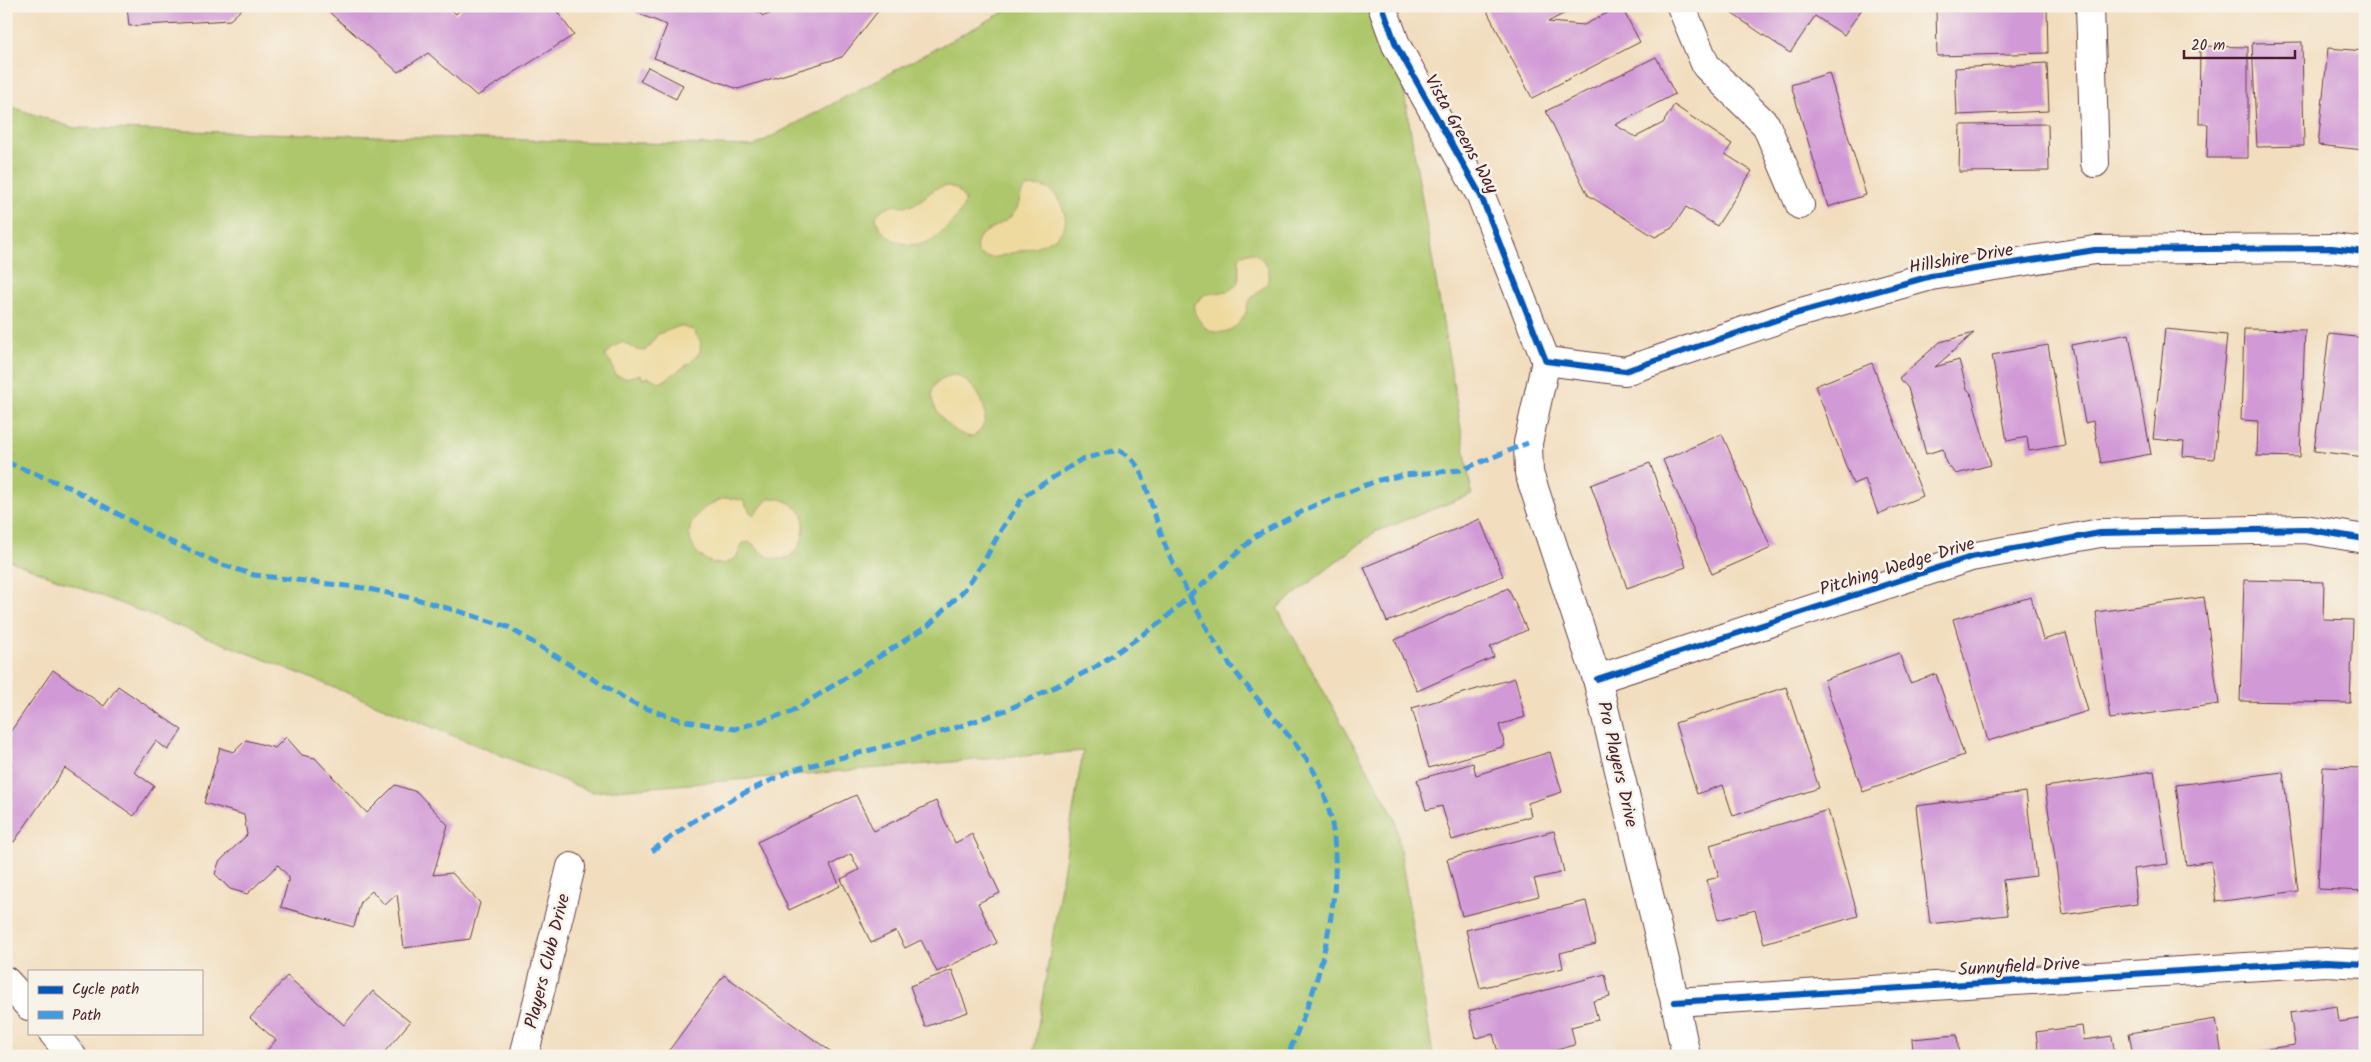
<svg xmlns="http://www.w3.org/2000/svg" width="2371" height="1062" font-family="Kalam,sans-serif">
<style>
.green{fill:#aec76c;stroke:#7c734c}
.sand{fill:#eeda9e;stroke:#9c7c64}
.building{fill:#d199d6}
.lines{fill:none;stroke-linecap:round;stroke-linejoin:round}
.street-casing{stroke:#633c41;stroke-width:30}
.street{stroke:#fff;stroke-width:28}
.quiet{stroke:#409be1;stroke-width:5;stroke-dasharray:10 5;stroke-linecap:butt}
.cycleway-casing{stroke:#f7f3e8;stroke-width:9}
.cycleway{stroke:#0057b8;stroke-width:6}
.labels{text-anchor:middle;stroke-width:5;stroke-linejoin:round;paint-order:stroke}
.street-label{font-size:18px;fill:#4a1f2b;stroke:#f7f3e8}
</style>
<rect width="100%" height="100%" fill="#f7f3e8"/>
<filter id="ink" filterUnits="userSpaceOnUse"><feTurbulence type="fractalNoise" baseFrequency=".02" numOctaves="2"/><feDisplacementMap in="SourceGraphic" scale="10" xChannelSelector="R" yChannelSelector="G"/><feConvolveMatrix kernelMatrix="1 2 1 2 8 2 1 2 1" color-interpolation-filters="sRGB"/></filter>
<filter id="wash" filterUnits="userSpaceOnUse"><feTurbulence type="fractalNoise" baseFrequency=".0096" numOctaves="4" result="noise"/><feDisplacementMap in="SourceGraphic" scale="20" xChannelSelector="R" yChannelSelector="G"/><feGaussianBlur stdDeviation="1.12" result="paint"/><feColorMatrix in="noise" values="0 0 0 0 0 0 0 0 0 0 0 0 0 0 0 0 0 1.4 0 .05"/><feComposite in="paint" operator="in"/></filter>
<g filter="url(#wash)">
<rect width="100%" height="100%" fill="#f2debf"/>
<!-- green -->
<polygon class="green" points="1015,6 1382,6 1396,45 1472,494 1375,532 1277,608 1395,818 1433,1056 1033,1056 1083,751 592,792 276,664 6,559 6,105 74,128 754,146"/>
<!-- sand -->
<g class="sand">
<path d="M 949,186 L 958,190 L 965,200 C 964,214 939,237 927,242 C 906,250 878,238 876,216 C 890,198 904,210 915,204 C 929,196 932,186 949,186 Z"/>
<path d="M 1027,187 C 1042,185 1051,187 1059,201 C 1081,237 1042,245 1016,252 C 1005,254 995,260 983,256 C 974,252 976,243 980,236 C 991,227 1011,222 1017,208 C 1021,199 1019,193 1027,187 Z"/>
<path d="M 1251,252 C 1262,256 1274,270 1267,283 C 1263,290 1254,293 1250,300 C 1247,304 1247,310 1245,314 C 1237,332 1214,340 1201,323 C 1197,317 1193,313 1194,305 L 1204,295 C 1217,291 1238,295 1239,276 C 1239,269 1238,263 1240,256 Z"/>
<polygon points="680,326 693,330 701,342 700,352 691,362 662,382 659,382 649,377 643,379 641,374 625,378 615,375 611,362 605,356 613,347 623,342 637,350 645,351 658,334"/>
<path d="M 954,375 C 978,381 1001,423 971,437 C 942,432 909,382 954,375 Z"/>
<path d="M 725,498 L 743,500 L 750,512 L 754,515 L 769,498 C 783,497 795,504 803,515 C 808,539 794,570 765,555 C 760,552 756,546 750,542 L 743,543 C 740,547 740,553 736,557 C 710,584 652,524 725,498 Z"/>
</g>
<g id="blocks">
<!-- building -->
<g class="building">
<polygon points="127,6 245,6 230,20 129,26"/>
<polygon points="322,6 448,6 456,14 463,6 562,6 556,10 574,35 477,96 428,53 398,72"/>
<polygon points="629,6 751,6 763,16 790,8 790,6 882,6 842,57 738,89 654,58 667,25 639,14"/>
<polygon points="1488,6 1578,6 1548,22 1584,25 1621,6 1640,42 1532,98 1488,13"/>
<polygon points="1736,6 1864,6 1844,35 1815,16 1790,53 1731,13"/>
<polygon points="2047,6 2048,53 1937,56 1936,7"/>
<polygon points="2302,42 2304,146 2257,147 2252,43"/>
<polygon points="2200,46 2248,47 2248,158 2207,158 2208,124 2199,124"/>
<polygon points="2328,48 2365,51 2364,150 2318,145"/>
<polygon points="1656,57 1675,94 1615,125 1636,137 1663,123 1674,105 1732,144 1725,154 1752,171 1717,226 1686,207 1672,228 1655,237 1588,195 1546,111"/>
<polygon points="2047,63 2049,111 1957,115 1955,68"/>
<polygon points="648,67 683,85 676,99 640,81"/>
<polygon points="1829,73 1866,195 1828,207 1791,85"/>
<polygon points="2048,124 2049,171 1959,172 1960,125"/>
<polygon points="2165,329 2227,335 2214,459 2183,456 2184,442 2153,439"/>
<polygon points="2244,329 2305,330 2300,457 2257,456 2258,421 2241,420"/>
<polygon points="1974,333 1935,367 1959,360 1967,389 1971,393 1991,465 1956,474 1946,463 1943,449 1926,454 1908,388 1899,378 1940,342"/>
<polygon points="2129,334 2151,454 2101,463 2093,421 2085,423 2071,345"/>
<polygon points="2329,334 2365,338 2365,457 2314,451"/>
<polygon points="2048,345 2065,445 2029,451 2027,437 2007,441 1992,355"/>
<polygon points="1872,363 1923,496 1878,514 1865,479 1853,484 1815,386"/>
<polygon points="1722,434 1771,548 1712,574 1663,460"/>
<polygon points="1650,463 1686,567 1627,588 1591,485"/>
<polygon points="1480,519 1503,576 1387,622 1364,567"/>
<polygon points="2244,580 2324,582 2323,619 2353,620 2350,703 2240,701"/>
<polygon points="1508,588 1527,630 1490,647 1494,657 1417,691 1395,640"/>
<polygon points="2031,597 2043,640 2066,633 2088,711 1988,741 1953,619"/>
<polygon points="2204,597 2219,704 2110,719 2096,612"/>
<polygon points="1899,653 1910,683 1936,674 1964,755 1863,792 1824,680"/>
<polygon points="53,670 104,706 118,686 182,730 168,750 156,741 134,772 154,786 134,816 65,768 14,842 6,837 6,772 12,764 6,761 6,738"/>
<polygon points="1515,678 1525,717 1499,725 1505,746 1429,768 1412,708"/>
<polygon points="1786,687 1819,788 1733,816 1723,785 1697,794 1675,723"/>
<polygon points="286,737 302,755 315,758 367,813 395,785 417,792 448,825 433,875 452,873 480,903 470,939 404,948 397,894 385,905 372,891 361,901 354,927 281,907 289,877 278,865 247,894 230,889 215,874 219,862 247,835 244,815 204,803 220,748 234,752 246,740 275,748"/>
<polygon points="1550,752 1562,792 1528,803 1531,816 1452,840 1442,806 1426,810 1417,780 1473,763 1476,775"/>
<polygon points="2323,767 2365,768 2365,891 2318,889"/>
<polygon points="2154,771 2168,864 2133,869 2137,904 2063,915 2045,787"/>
<polygon points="2283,772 2298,891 2216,902 2211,861 2186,865 2176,785"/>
<polygon points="2026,792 2036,876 2003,880 2007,915 1930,924 1916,806"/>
<polygon points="856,795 874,831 936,801 955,843 972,834 1000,893 978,903 997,943 937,972 921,940 905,948 896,931 871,943 841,879 859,870 851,854 830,865 840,886 789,910 757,842"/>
<polygon points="1828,810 1858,916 1764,943 1755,910 1718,920 1707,880 1719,877 1710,845"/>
<polygon points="1554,831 1564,872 1534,879 1539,896 1462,916 1447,859"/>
<polygon points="1586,901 1596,944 1560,953 1563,968 1480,988 1466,930"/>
<polygon points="952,970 968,1012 925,1027 910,986"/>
<polygon points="1605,974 1610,997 1593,1001 1598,1020 1571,1027 1575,1045 1535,1056 1499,1056 1493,1034 1476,1038 1469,1011"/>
<polygon points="724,975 837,1056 665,1056"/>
<polygon points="287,976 344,1025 373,991 410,1022 381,1056 262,1056 276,1040 250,1018"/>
<polygon points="2337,1006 2339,1022 2365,1018 2365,1056 2261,1056 2260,1050 2295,1045 2290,1013"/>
<polygon points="2216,1019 2222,1056 2133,1056 2129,1033"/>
<polygon points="2082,1026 2084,1040 2112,1036 2115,1056 2039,1056 2036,1032"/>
<polygon points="1957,1035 1959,1056 1878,1056 1878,1054 1913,1051 1912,1039"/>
</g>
</g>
</g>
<g filter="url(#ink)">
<use href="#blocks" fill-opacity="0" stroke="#633c41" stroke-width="1"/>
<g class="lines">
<!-- street casing -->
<g class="street-casing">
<g id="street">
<polyline points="1382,6 1396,45 1481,196 1546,361"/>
<polyline points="1681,6 1706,66 1766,125 1800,205"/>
<polyline points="2090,6 2095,163"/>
<polyline points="1546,361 1625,371 1794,314 1931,276 2095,250 2332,248 2365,252"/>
<polyline points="1546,361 1528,443 1529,473 1597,679 1675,1002 1686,1056"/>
<polyline points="1597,679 1971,557 2100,533 2305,529 2365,539"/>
<polyline points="6,981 29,1006"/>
<polyline points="1675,1002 2326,962 2365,964"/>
<polyline points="53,1033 72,1056"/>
<polyline points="524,1056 571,867"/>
</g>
</g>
<!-- street -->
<use href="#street" class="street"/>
<!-- quiet -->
<g class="quiet">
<path d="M 6,462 L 71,488 L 156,535 L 220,564 L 254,575 L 364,588 L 416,599 L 461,612 L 508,627 L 634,704 L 680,720 L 735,729 L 791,712 L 928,626 L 965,589 L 983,563 L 1001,530 L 1024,496 L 1082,459 L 1118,450 L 1130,457 L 1139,468 C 1150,494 1156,523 1167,550 C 1179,577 1197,611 1212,637 C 1237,681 1275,715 1304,756 C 1350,819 1337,908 1317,978 C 1310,1004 1297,1030 1288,1056"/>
<polyline points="652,851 692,822 740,795 793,770 952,729 1009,709 1094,668 1161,622 1257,535 1313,506 1379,480 1404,475 1461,470 1528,443"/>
</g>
<!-- cycleway casing -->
<g class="cycleway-casing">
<g id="cycleway">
<polyline points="1382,6 1396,45 1481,196 1546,361 1625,371 1794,314 1931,276 2095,250 2332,248 2365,252"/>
<polyline points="1597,679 1971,557 2100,533 2305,529 2365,539"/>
<polyline points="1675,1002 2326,962 2365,964"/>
</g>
</g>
<!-- cycleway -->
<use href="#cycleway" class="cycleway"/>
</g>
</g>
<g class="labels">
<!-- street labels -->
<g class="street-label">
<text transform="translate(1462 134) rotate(61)" y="6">Vista Greens Way</text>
<text transform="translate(1961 258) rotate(-10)" y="6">Hillshire Drive</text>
<text transform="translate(1897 566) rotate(-17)" y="6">Pitching Wedge Drive</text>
<text transform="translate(1618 764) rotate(77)" y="6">Pro Players Drive</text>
<text transform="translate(547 961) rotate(-76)" y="6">Players Club Drive</text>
<text transform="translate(2019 966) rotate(-3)" y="6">Sunnyfield Drive</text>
</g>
</g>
<!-- margin -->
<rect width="2371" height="1062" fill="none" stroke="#f7f3e8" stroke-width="25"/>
<!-- legend -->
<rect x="28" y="970" width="175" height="65" fill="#f7f3e8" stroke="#b29e9c"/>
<rect x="38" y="986" width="25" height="8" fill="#0057b8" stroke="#b29e9c"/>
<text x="72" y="994" font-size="15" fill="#4a1f2b">Cycle path</text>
<rect x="38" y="1011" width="25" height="8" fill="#409be1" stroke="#b29e9c"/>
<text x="72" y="1020" font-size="15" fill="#4a1f2b">Path</text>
<!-- scale -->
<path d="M2184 50v8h111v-8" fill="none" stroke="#4a1f2b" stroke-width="2.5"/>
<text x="2191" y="50" font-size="15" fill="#4a1f2b" stroke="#f7f3e8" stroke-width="4" paint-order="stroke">20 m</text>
</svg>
